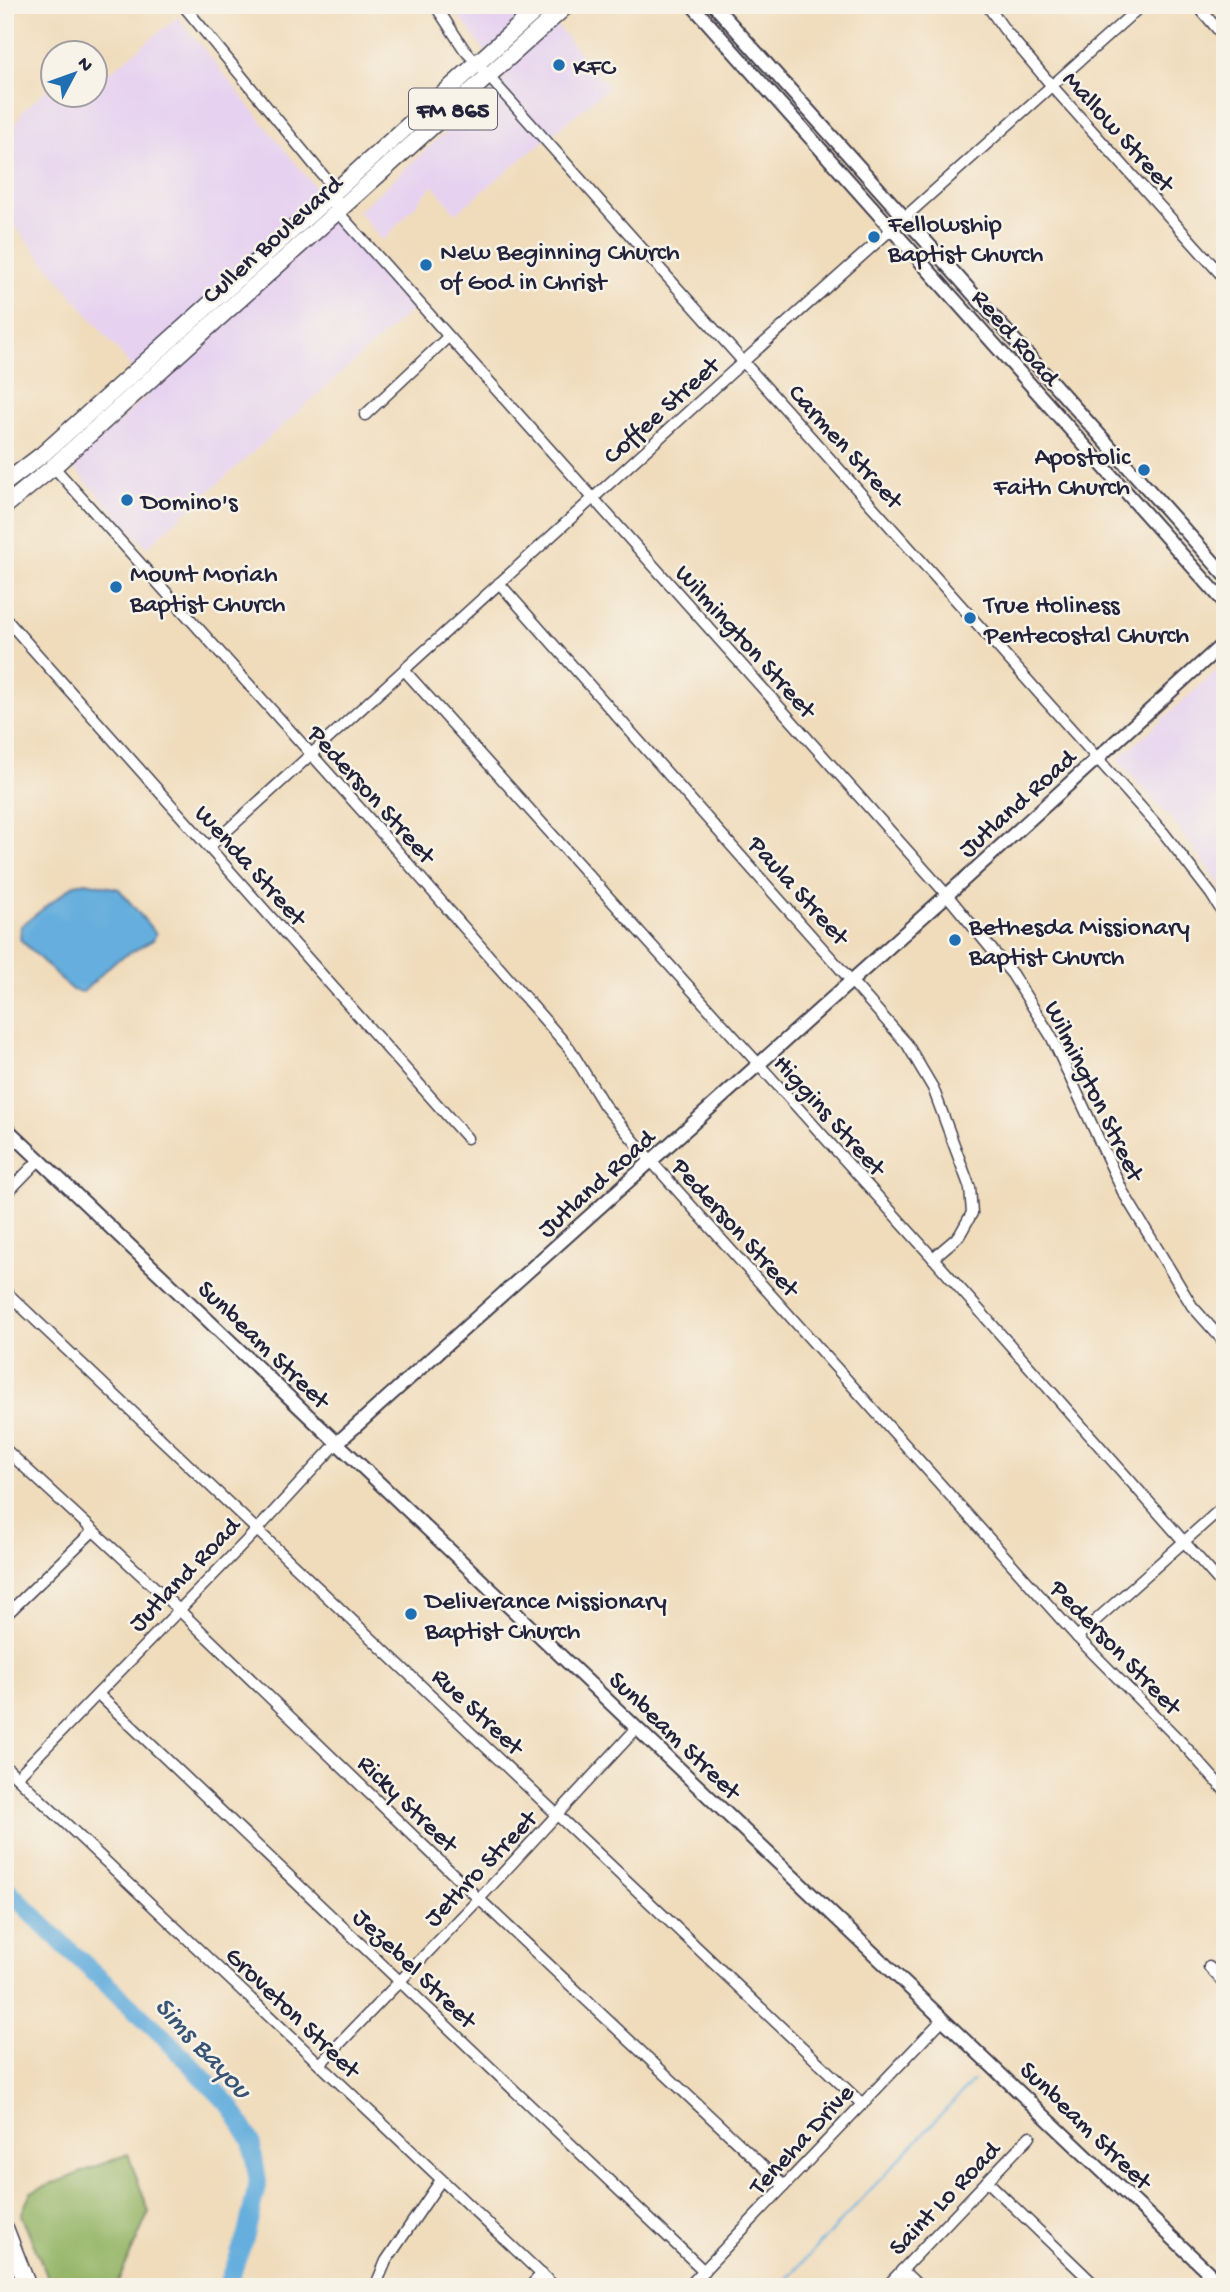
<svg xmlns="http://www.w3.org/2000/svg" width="1230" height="2292" font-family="'Gochi Hand',sans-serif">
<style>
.built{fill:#e6d2f0}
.forest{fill:#96b669;stroke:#5c6c52;stroke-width:2}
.water{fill:#65aedd;stroke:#44688c;stroke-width:2}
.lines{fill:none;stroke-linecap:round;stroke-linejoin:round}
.stream{stroke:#65aedd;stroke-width:2.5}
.river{stroke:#65aedd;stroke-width:18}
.minor-casing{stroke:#413e4e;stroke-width:13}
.tertiary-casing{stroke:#413e4e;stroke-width:16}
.primary-casing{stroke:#413e4e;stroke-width:19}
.minor{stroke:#fff;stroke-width:10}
.tertiary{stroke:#fff;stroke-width:12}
.primary{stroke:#fff;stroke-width:16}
.poi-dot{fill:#1f6fb2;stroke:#f7f3e8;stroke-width:2.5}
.labels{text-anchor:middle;stroke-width:5;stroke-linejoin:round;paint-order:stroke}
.shield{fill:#f7f3e8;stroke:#62616f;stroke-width:2}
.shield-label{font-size:24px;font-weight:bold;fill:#22223b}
.poi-label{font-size:26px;fill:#22223b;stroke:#f7f3e8;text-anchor:start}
.street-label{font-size:26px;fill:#22223b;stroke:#f7f3e8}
.water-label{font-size:28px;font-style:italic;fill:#395374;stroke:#f7f3e8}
</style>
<rect width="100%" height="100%" fill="#f7f3e8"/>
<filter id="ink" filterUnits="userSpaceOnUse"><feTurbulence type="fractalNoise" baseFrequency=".0143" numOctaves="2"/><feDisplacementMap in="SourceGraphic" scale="14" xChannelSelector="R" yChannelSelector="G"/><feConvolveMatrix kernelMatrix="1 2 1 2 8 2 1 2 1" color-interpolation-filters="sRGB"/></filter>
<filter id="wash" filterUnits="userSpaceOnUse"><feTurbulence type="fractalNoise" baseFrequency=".00686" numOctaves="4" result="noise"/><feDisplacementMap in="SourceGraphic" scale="28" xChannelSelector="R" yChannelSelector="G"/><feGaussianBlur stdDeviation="1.57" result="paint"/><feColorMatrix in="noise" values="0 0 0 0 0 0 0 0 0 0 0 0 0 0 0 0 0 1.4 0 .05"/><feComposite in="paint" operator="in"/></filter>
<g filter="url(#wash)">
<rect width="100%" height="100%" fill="#f0dcbb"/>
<!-- built -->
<g class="built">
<polygon points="450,5 539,5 609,87 456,213 433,185 383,241 358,211 506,78"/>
<polygon points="178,17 413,309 147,547 71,465 148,394 129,364 5,214 5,145 23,111 52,85 52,94 94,94 95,73 110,72"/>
<polygon points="1225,663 1225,891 1177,826 1117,760"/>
</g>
<!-- forest -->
<polygon class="forest" points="128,2154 149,2212 116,2287 52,2287 21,2215 31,2192"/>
<!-- water -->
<polygon class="water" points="86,882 119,889 156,934 153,940 114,962 83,992 72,990 20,939 21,926 75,884"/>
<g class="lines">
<!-- stream -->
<polyline class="stream" points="779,2287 973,2081"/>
<!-- river -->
<polyline class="river" points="5,1887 66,1947 161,2034 232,2108 251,2141 258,2181 246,2235 227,2287"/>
</g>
</g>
<g filter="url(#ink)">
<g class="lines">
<!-- minor casing -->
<g class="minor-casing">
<g id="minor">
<polyline points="183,5 335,190 338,212 947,895 1012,974 1051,1036 1123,1192 1192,1306 1225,1343"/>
<polyline points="435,5 464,49 1163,832 1211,894 1225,916"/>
<polyline points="987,5 1004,29 1052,86 1225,279"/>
<polyline points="1197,5 1225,38"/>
<polyline points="365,415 448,337"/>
<polyline points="52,465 364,813 570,1049 604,1105 651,1161 1077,1637 1183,1744 1225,1791"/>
<polyline points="499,583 907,1044 933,1088 970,1188 972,1213 959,1236 933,1258"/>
<polyline points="5,618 467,1138"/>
<polyline points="404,670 933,1258 1225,1588"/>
<polyline points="209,847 743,362 1142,5"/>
<polyline points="5,1195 39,1160"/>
<polyline points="5,1291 861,2103"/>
<polyline points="5,1449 178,1609 479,1899 784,2186"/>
<polyline points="5,1616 93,1531"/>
<polyline points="1077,1637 1225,1505"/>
<polyline points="98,1694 704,2271"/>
<polyline points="5,1766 555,2287"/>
<polyline points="17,1777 257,1530 337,1443"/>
<polyline points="1209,1967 1225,1984"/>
<polyline points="320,2064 479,1899 637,1728"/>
<polyline points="987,2181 1097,2287"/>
<polyline points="902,2270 920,2287"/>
<polyline points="375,2287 386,2261 441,2180"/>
<polyline points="529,2287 542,2274"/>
<polyline points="688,2287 943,2019"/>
<polyline points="886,2287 1030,2136"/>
</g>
</g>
<!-- tertiary casing -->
<g class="tertiary-casing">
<g id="tertiary">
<polyline points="692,5 1225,603"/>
<polyline points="714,5 1225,575"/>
<polyline points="5,1127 1224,2287"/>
<polyline points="337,1443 947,895 1225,642"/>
</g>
</g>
<!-- primary casing -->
<g class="primary-casing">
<g id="primary">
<polyline points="5,483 43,454 129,377 542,5"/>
<polyline points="5,506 53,467 567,5"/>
<polyline points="5,2228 28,2287"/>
</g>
</g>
<!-- minor -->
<use href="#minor" class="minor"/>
<!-- tertiary -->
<use href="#tertiary" class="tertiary"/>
<!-- primary -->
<use href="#primary" class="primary"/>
</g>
</g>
<!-- markers -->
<g class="poi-dot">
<circle cx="559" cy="65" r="7"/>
<circle cx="874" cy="237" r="7"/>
<circle cx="426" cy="265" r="7"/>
<circle cx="1144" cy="470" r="7"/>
<circle cx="127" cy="500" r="7"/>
<circle cx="116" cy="587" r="7"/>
<circle cx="970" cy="618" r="7"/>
<circle cx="955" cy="940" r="7"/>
<circle cx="411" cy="1614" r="7"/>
</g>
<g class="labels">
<!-- shield labels -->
<rect class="shield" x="409" y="88.5" width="88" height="41" rx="5"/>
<g class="shield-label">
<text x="453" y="117">FM 865</text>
</g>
<!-- poi labels -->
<g class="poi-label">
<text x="573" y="74">KFC</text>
<text x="888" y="231">Fellowship<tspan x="888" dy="30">Baptist Church</tspan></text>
<text x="440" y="259">New Beginning Church<tspan x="440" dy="30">of God in Christ</tspan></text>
<text x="1130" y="464" text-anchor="end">Apostolic<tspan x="1130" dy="30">Faith Church</tspan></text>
<text x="141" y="509">Domino's</text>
<text x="130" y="581">Mount Moriah<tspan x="130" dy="30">Baptist Church</tspan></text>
<text x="984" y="612">True Holiness<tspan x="984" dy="30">Pentecostal Church</tspan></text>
<text x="969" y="934">Bethesda Missionary<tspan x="969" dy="30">Baptist Church</tspan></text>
<text x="425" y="1608">Deliverance Missionary<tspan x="425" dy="30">Baptist Church</tspan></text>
</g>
<!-- street labels -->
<g class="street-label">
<text transform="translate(1120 130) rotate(48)" y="9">Mallow Street</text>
<text transform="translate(271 238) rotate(-42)" y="9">Cullen Boulevard</text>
<text transform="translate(1017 336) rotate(49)" y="9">Reed Road</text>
<text transform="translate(660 409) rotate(-42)" y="9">Coffee Street</text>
<text transform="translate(847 445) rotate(48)" y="9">Carmen Street</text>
<text transform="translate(747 640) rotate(48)" y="9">Wilmington Street</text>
<text transform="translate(373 793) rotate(48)" y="9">Pederson Street</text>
<text transform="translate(1016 802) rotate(-42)" y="9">Jutland Road</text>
<text transform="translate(252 864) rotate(48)" y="9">Wenda Street</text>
<text transform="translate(800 889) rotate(48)" y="9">Paula Street</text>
<text transform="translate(1096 1090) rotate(64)" y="9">Wilmington Street</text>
<text transform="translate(831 1114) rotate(48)" y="9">Higgins Street</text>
<text transform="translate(595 1182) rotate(-42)" y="9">Jutland Road</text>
<text transform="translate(737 1226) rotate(48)" y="9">Pederson Street</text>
<text transform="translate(265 1343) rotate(44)" y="9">Sunbeam Street</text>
<text transform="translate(183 1573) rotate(-46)" y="9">Jutland Road</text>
<text transform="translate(1117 1646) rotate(46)" y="9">Pederson Street</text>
<text transform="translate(479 1710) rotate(43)" y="9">Rue Street</text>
<text transform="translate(676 1734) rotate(44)" y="9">Sunbeam Street</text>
<text transform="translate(409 1802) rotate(44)" y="9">Ricky Street</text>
<text transform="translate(479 1867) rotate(-46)" y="9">Jethro Street</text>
<text transform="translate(416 1967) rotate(44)" y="9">Jezebel Street</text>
<text transform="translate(294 2011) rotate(44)" y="9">Groveton Street</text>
<text transform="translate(1087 2124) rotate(44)" y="9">Sunbeam Street</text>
<text transform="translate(800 2138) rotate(-47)" y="9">Teneha Drive</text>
<text transform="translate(943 2197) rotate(-46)" y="9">Saint Lo Road</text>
</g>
<!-- water labels -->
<g class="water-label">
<text transform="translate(205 2046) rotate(47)" y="10">Sims Bayou</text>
</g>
</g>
<!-- margin -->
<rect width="1230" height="2292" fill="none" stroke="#f7f3e8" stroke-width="28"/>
<!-- north arrow -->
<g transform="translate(74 74) rotate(49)"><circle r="33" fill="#f7f3e8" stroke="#a29fa3" stroke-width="2"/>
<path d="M0-5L12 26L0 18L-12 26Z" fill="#1f6fb2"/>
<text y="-10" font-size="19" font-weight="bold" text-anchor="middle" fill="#22223b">N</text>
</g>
</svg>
